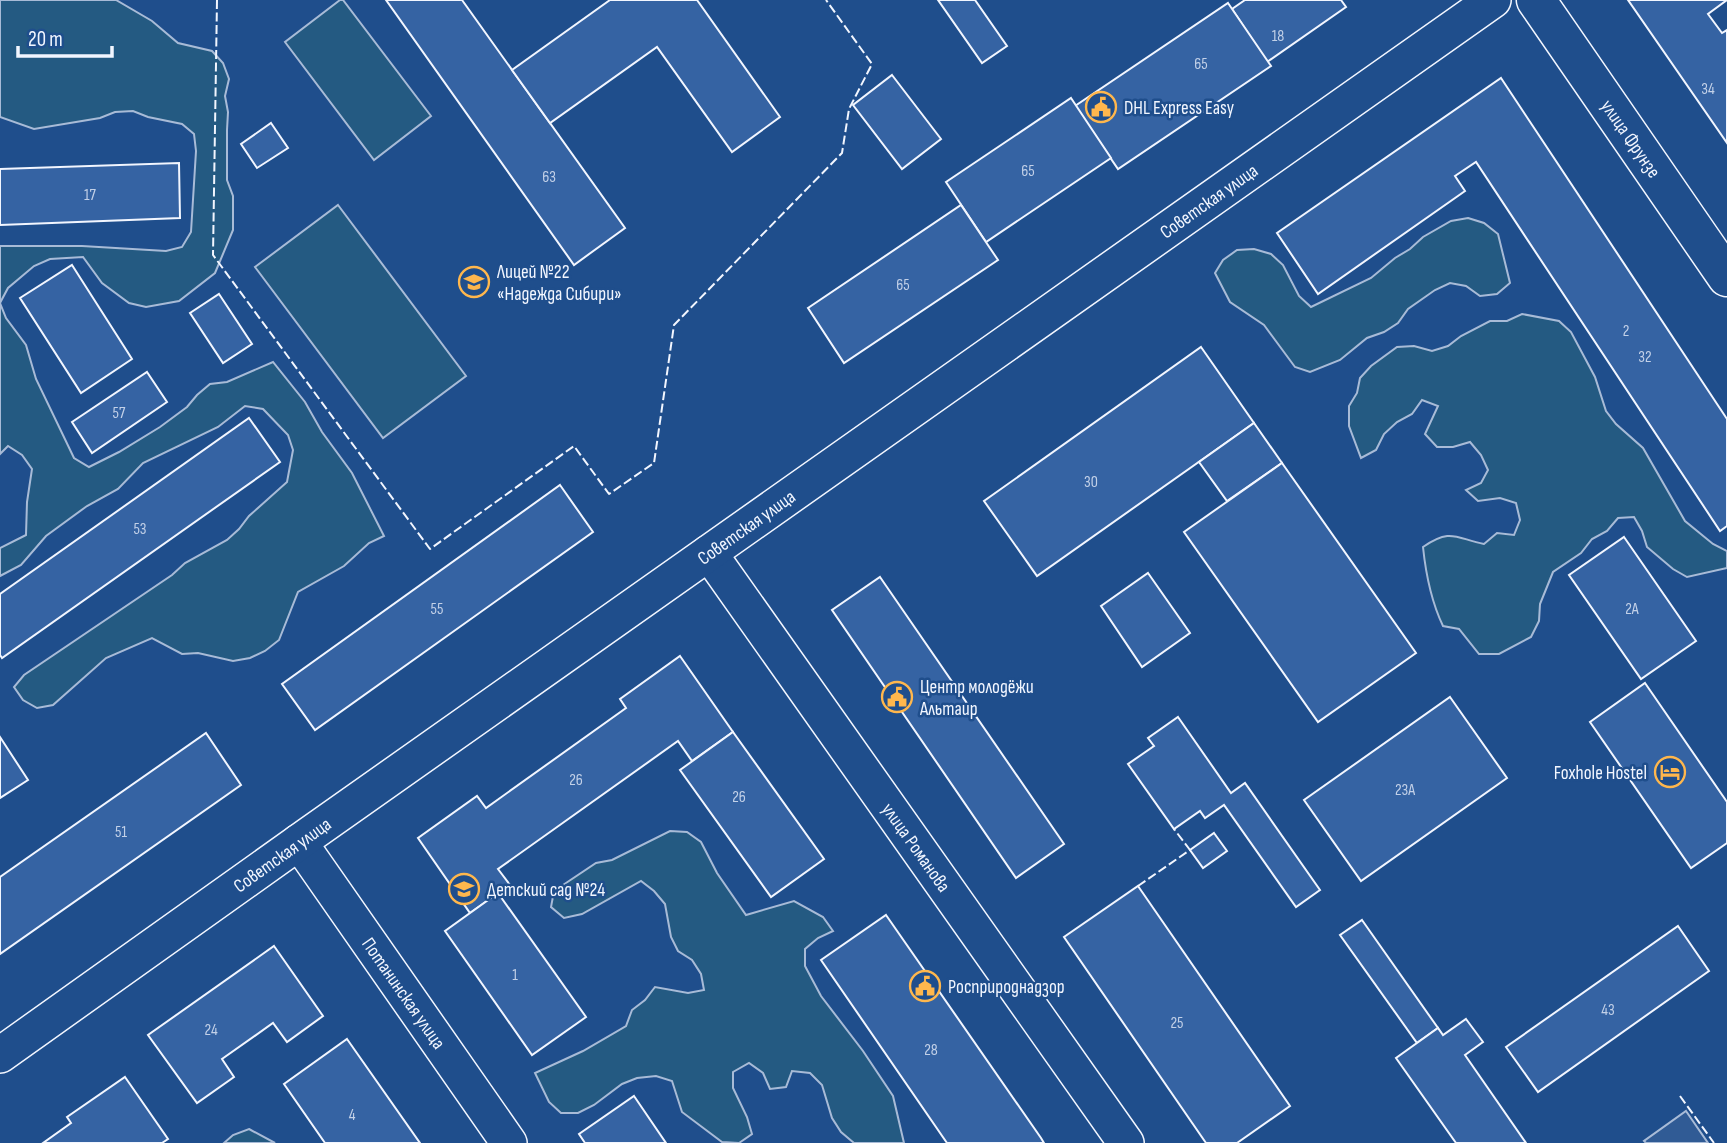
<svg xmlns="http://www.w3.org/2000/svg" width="1727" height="1143" font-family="'Sofia Sans Condensed',sans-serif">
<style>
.green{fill:#245a82;stroke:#a8bbd7;stroke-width:2}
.parking{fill:#305b95;stroke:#a8bbd7;stroke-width:2}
.building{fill:#3563a3;stroke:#f2f6ff;stroke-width:2}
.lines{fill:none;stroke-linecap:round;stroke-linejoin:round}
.minor-casing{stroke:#f2f6ff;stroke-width:38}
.major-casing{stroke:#f2f6ff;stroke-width:41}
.minor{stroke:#1f4e8c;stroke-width:35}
.major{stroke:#1f4e8c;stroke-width:38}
.fence{stroke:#f2f6ff;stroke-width:2;stroke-dasharray:9 3.5;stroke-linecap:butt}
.labels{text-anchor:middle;stroke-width:5;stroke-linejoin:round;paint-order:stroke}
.number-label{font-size:16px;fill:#c3d1e8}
.poi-label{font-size:19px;fill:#f2f6ff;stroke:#1f4e8c;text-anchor:start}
.street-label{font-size:19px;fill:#f2f6ff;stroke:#1f4e8c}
</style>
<rect width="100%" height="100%" fill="#1f4e8c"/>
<!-- green -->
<g class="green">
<polygon points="0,0 116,0 152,21 178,43 212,51 223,63 229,79 225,96 228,112 227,130 227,180 233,196 233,230 215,273 179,301 146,307 129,303 102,283 83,257 50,259 34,266 8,288 0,303 6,318 26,345 36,379 74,458 89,467 119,452 160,427 187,407 197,395 210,384 227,382 273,362 305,402 322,432 352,473 384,536 369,543 344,566 298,592 279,640 265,651 250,658 233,661 198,653 182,654 152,638 106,658 53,705 37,708 23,700 14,687 24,675 172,575 185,563 227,540 239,529 249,516 287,482 293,450 288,435 263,409 245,406 218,427 143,463 118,489 87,506 46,536 21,565 0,576 0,548 26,535 27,502 32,469 22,455 8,446 0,454 0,246 82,246 166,251 182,247 191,232 196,151 194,134 182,124 148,117 133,111 115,112 100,118 34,129 0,117"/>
<polygon points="340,0 343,0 431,116 374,160 285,42"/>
<polygon points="338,205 466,376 383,438 255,267"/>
<polygon points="1468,218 1484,223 1498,234 1510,283 1497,294 1480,296 1466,286 1450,283 1435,290 1408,309 1398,323 1384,332 1367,338 1340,360 1310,372 1295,367 1264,325 1230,302 1215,273 1223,260 1237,250 1254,249 1271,254 1283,265 1299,296 1311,307 1371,278 1395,258 1410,249 1423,237 1451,221"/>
<path d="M 1522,314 L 1559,321 L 1571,332 L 1595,377 L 1606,411 L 1616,424 L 1643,448 L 1685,521 L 1713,544 L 1727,551 L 1727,568 L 1687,577 L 1673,569 L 1647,547 L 1642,531 L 1634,517 L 1618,518 L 1607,531 L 1592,539 L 1581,553 L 1553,572 L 1540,604 L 1539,621 L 1531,637 L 1499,654 L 1479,654 L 1459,629 L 1443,626 C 1431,601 1426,576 1423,547 C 1451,528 1455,538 1484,544 L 1497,533 L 1514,535 L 1520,520 L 1516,503 L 1500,498 L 1478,501 L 1466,490 L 1481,483 L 1488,470 L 1481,455 L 1470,442 L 1453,447 L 1437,447 L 1425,434 L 1438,406 L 1422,400 L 1412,414 L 1397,422 L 1384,434 L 1376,450 L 1361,458 L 1349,426 L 1349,406 L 1357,393 L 1360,378 L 1371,366 L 1397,347 L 1414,346 L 1432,351 L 1448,346 L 1461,336 L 1490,321 L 1507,321 Z"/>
<polygon points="670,831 687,832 701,842 717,873 746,915 794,901 823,917 833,931 818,938 805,949 805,966 821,996 863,1051 893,1096 904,1143 854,1143 841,1132 832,1118 822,1085 810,1073 792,1071 786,1087 770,1089 763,1073 749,1063 733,1072 733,1088 747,1117 752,1134 739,1143 722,1142 682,1112 672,1081 656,1076 637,1078 622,1084 594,1105 578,1113 561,1113 549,1102 535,1073 583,1051 626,1026 632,1010 645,1000 655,987 688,993 704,990 701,974 692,960 678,951 671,937 665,904 654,891 641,881 582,914 564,918 551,907 554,891 596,863 612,860"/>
<polygon points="249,1129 275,1143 224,1143 233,1135"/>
</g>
<!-- parking -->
<polygon class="parking" points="1686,1111 1708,1143 1646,1143 1644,1141"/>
<!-- building -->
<g class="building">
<polygon points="386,0 462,0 625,228 574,265"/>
<polygon points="610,0 697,0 780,117 732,152 657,47 550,123 512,70"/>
<polygon points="938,0 975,0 1007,46 982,63"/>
<polygon points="1245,0 1341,0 1346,7 1267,62 1232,9"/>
<polygon points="1628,0 1727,0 1708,14 1722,33 1727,30 1727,143"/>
<polygon points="1228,3 1271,66 1118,169 1075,106"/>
<polygon points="892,75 941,139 902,169 853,105"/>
<polygon points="1501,78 1727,419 1727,526 1720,531 1476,162 1455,176 1465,191 1318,294 1277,233"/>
<polygon points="1071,98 1111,158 986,242 946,182"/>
<polygon points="271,123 288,148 257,168 241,144"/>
<polygon points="179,163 180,218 0,225 0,169"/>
<polygon points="961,205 998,260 844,363 808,308"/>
<polygon points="72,265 132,359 81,393 20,298"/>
<polygon points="219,294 252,344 223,363 190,313"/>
<polygon points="1201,347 1254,423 1037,576 984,501"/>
<polygon points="147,372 167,402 92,453 72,422"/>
<polygon points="249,418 280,462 2,658 0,655 0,594"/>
<polygon points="1254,423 1282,463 1227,501 1199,462"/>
<polygon points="1282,463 1416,653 1318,722 1184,532"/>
<polygon points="560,485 593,532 315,730 282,684"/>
<polygon points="1624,537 1696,641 1641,679 1569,575"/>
<polygon points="1148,573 1190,633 1142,667 1101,606"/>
<polygon points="880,577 1064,844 1016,878 832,610"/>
<polygon points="680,656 733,732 692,761 678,741 498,869 510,885 470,913 418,838 477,796 486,808 626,708 620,699"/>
<polygon points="1645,683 1727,802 1727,843 1691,868 1590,722"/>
<polygon points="1450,697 1507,778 1361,881 1304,800"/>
<polygon points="1178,717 1231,793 1245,783 1320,890 1296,907 1224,805 1205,818 1200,811 1174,829 1128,764 1154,746 1148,738"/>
<polygon points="733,732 824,859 771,897 680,770"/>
<polygon points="206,733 241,785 0,954 0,877"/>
<polygon points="0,737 28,780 0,798"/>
<polygon points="1214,833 1227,851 1203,868 1190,850"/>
<polygon points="1138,886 1290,1106 1237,1143 1206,1143 1064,937"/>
<polygon points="498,893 586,1017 532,1055 445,931"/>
<polygon points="886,915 1041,1138 1044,1143 947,1143 821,960"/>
<polygon points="1362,920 1438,1028 1417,1043 1340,935"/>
<polygon points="1678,926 1709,971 1538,1092 1506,1047"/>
<polygon points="274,946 323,1016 287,1042 273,1023 222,1059 234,1077 197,1103 148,1035"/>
<polygon points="1466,1019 1483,1042 1465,1055 1526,1143 1456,1143 1396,1058 1438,1028 1443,1035"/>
<polygon points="347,1039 420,1143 325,1143 284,1084"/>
<polygon points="125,1077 168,1139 162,1143 43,1143 71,1123 67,1117"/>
<polygon points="634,1096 666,1143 585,1143 579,1134"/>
</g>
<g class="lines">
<!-- minor casing -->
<g class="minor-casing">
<g id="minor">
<path id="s1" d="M 709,553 L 1126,1143"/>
<path id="s2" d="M 299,842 L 509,1143"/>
<path id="s3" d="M 0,1055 L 309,835 L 1493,0"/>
</g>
</g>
<!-- major casing -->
<g class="major-casing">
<g id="major">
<path id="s4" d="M 1536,0 L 1727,277"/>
</g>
</g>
<!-- minor -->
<use href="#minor" class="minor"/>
<!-- major -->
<use href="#major" class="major"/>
<!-- fence -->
<g class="fence">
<polyline points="217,0 213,255 430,549 574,446 609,494 654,463 674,325 842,153 849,109 872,64 826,0"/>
<polyline points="1138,886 1190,850 1174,829"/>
<polyline points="1680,1096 1714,1143"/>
</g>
</g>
<!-- icons -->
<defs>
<g id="civic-ring" transform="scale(1.575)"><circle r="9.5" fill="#1f4e8c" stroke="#ffb74d" stroke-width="1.5"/><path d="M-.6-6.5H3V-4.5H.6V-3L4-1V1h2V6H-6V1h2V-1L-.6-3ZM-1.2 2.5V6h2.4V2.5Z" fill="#ffb74d"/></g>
<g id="school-ring" transform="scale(1.575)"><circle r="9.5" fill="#1f4e8c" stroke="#ffb74d" stroke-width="1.5"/><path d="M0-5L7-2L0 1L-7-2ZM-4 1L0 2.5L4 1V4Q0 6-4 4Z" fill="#ffb74d"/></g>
<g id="hotel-ring" transform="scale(1.575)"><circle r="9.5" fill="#1f4e8c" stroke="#ffb74d" stroke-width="1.5"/><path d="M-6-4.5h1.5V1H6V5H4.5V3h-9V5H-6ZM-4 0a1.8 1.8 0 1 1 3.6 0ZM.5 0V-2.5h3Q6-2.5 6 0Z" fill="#ffb74d"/></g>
</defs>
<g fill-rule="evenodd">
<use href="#civic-ring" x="1101" y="107"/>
<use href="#school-ring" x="474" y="282"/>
<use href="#civic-ring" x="897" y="697"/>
<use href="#hotel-ring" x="1670" y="772"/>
<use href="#school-ring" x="464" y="889"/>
<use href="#civic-ring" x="925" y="986"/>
</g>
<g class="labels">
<!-- number labels -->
<g class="number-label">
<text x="1278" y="41">18</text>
<text x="1201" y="69">65</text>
<text x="1708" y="94">34</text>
<text x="1028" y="176">65</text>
<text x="549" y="182">63</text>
<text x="90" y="200">17</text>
<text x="903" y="290">65</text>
<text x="1626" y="336">2</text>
<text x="1645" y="362">32</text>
<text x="119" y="418">57</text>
<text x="1091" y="487">30</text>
<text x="140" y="534">53</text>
<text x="437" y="614">55</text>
<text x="1632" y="614">2А</text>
<text x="576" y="785">26</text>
<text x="1405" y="795">23А</text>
<text x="739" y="802">26</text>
<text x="121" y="837">51</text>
<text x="515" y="980">1</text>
<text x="1608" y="1015">43</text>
<text x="1177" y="1028">25</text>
<text x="211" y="1035">24</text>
<text x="931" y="1055">28</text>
<text x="352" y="1120">4</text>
</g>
<!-- poi labels -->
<g class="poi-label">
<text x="1124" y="114">DHL Express Easy</text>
<text x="497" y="278">Лицей №22<tspan x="497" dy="22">«Надежда Сибири»</tspan></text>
<text x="920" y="693">Центр молодёжи<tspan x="920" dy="22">Альтаир</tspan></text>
<text x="1647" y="779" text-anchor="end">Foxhole Hostel</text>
<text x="487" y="896">Детский сад №24</text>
<text x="948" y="993">Росприроднадзор</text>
</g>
<!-- street labels -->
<g class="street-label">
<text dy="7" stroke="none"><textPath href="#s4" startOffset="168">улица Фрунзе</textPath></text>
<text dy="7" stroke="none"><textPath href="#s3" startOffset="1480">Советская улица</textPath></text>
<text dy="7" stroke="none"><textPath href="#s3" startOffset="914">Советская улица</textPath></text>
<text dy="7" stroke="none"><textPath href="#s1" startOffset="360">улица Романова</textPath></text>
<text dy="7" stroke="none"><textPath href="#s3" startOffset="346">Советская улица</textPath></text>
<text dy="7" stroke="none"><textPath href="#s2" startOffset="184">Потанинская улица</textPath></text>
</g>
</g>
<!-- scale -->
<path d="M18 46v10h94v-10" fill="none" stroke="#f2f6ff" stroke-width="3.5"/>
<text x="28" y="46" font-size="21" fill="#f2f6ff" stroke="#1f4e8c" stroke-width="5" paint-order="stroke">20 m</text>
</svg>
